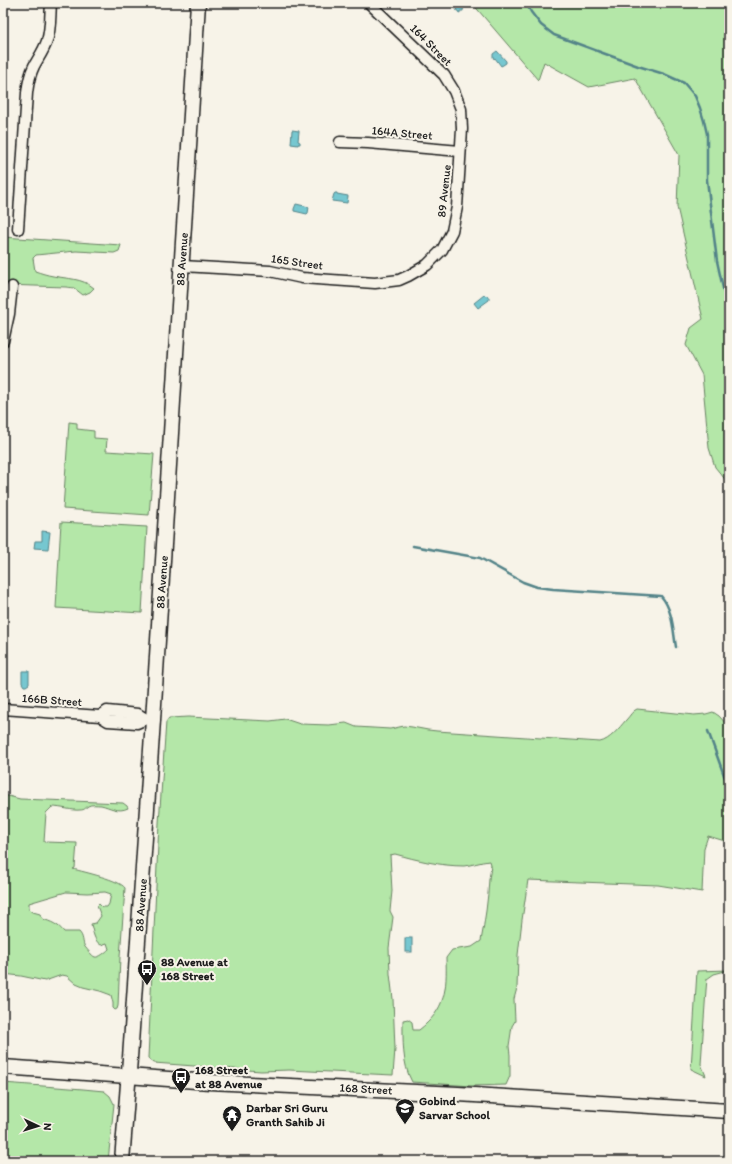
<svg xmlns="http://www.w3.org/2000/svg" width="732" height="1164" font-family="Itim,sans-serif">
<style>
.green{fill:#b4e7a8;stroke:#688262;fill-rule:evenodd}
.water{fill:#76c7d0;stroke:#528388}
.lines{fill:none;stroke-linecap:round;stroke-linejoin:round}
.stream{stroke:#528388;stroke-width:2.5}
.minor-casing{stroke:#1c1c1c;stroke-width:13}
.secondary-casing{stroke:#1c1c1c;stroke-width:17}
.minor{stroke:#f7f3e8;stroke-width:10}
.secondary{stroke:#f7f3e8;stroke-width:14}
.labels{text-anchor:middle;stroke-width:4;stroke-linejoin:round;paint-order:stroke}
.street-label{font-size:12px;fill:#1c1c1c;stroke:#f7f3e8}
.poi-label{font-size:12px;font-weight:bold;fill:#1c1c1c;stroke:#f7f3e8;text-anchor:start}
</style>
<rect width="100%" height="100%" fill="#f7f3e8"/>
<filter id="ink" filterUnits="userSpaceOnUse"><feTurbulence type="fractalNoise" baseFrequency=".025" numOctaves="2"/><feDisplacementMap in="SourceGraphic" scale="8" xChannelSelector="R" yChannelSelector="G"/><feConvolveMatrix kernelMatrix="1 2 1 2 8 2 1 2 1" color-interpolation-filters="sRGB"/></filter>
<g filter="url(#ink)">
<!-- green -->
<g class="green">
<polygon points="472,3 729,3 729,487 724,478 715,467 709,448 702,375 686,345 691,328 703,319 677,207 679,155 635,78 589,87 544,62 538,80"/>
<path d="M 3,237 L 121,245 L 119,251 L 114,253 L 76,251 L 36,255 L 33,258 L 35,271 C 41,273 47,275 53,276 C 68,279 82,278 94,288 L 90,292 L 83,295 L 74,288 L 66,287 L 3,285 Z"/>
<polygon points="69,422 77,423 77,429 94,431 94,438 107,439 106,451 154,454 149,515 63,509"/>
<polygon points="61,522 147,527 142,613 56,608"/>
<path d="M 637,709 L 694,715 L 706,714 L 713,712 L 719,716 L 729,727 L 729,843 L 725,841 L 708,836 L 704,848 L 702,892 L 658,885 L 528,880 L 522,920 L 518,955 L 517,988 L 514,999 L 515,1021 L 512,1026 L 509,1046 L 510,1055 L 510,1076 L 506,1085 L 472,1086 L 412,1082 C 402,1064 403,1040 403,1020 L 408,1019 L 412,1022 L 413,1030 L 419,1030 C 446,1009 447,989 446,958 L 452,950 L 472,947 L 481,941 C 485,920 488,900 489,879 C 490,871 492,870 489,861 C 480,862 472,865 464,866 C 440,866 417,860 395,854 L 390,855 L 392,891 L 390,911 L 393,917 L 389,948 L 390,974 L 393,999 L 395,1049 L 393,1075 L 289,1070 L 261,1071 L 154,1063 L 148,1058 L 159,823 L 166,722 L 169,718 L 188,717 L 270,721 L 285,719 L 300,724 L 329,725 L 346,723 L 356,727 L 390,729 L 404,726 L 412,727 L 428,730 L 437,731 L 600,742 C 610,740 619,728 626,720 C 630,716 632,711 637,709 Z"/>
<path d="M 3,796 L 8,796 L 20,799 L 123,803 L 127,806 L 128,808 C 118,813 110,807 101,805 C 97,805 91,804 88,806 C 85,808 85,810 80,810 C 73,811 61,807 52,807 L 46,813 L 44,842 L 77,843 L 75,868 L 73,869 C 84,872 120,880 125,888 L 120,957 L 118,1006 L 117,1009 L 115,1010 L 113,1008 L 113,1003 L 111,995 L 100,991 L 83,987 L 76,984 L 67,976 L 62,975 L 45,981 L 21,976 L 3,974 ZM 66,892 L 87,893 L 105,892 L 111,894 L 109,904 L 107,907 L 102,907 L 99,904 L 97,906 L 101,916 L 96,923 L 91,924 C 93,932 94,941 101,945 L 107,943 L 109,949 C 106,952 99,958 95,957 C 92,956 87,949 85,947 C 82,942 84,937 79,932 L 64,932 C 58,924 51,922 43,919 L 40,914 L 33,912 L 29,909 L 29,903 Z"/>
<polygon points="729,970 714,974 707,979 706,990 701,1064 706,1076 691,1069 697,971"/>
<polygon points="3,1083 83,1089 104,1091 110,1096 114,1104 108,1161 3,1161"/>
</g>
<!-- water -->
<g class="water">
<polygon points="453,3 464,3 463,11 460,11 460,13 458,12 458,11 456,10 457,7"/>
<polygon points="497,51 506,61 506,63 503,65 501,66 495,58 494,59 493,57 493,54"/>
<polygon points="292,130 299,131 298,141 300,142 300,144 298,144 298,145 291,144"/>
<polygon points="335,193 337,193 337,194 348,196 347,203 332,201 334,194"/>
<polygon points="296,204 309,207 308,213 307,214 294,211 294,209"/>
<polygon points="484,295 486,296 487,295 489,298 489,300 478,308 474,303"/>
<polygon points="42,531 50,532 48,549 34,548 35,541 42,541"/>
<polygon points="22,671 29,671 29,684 26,686 24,686 22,683"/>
<rect x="405" y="938" width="7" height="14"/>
</g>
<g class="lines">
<!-- stream -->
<g class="stream">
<polyline points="526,3 531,12 541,25 554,35 638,66 664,74 684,83 695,96 700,108 704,121 707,134 707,180 717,261 729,316"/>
<path d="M 413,546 L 480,558 L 523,582 L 537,587 L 553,589 L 661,596 C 673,610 673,630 676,647"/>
<polyline points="708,731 729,789"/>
<polyline points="3,1153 7,1161"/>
</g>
<!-- minor casing -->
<g class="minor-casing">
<g id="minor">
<polyline points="340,142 368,143 460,151"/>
<path d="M 18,229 L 27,93 C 28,84 30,74 34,66 C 39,57 44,50 47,41 C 51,29 50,15 51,3"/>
<polyline points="182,266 270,271 302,278 375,283 399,280 408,276 427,265 442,250 452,231 457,207 462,129 461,109 454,91 444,75 369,3"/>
<polyline points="3,341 9,314 12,287"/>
<polyline points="3,709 100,716 108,721 137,723 146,719 153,720"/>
<polyline points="100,716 107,711 138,714 146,719"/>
</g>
</g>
<!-- secondary casing -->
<g class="secondary-casing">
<g id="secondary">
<polyline points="3,1067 210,1082 458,1094 729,1111"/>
<polyline points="122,1161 130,1058 153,720 198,3"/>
</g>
</g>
<!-- minor -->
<use href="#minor" class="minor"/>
<!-- secondary -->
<use href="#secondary" class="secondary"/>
</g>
</g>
<!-- icons -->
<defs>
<g id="bus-pin" transform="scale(1)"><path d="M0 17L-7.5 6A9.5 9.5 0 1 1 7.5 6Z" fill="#1c1c1c" stroke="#f7f3e8"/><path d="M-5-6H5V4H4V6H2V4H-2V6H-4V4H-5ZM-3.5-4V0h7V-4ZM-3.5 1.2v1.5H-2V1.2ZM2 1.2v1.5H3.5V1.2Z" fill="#fff"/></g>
<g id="school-pin" transform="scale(1)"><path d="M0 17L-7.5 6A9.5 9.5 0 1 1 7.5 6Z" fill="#1c1c1c" stroke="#f7f3e8"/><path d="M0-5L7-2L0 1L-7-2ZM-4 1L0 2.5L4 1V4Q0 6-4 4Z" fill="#fff"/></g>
<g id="temple-pin" transform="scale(1)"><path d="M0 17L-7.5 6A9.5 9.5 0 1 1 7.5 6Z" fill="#1c1c1c" stroke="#f7f3e8"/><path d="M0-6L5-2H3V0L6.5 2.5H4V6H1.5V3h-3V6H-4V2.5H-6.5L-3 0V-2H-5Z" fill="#fff"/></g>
</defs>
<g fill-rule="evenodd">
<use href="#bus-pin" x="147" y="969"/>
<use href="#bus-pin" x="181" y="1077"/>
<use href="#school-pin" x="405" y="1108"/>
<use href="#temple-pin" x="232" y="1115"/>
</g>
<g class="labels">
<!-- street labels -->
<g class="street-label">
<text transform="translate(431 45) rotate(45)" y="4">164 Street</text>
<text transform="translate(402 133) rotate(5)" y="4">164A Street</text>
<text transform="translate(444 191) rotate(-84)" y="4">89 Avenue</text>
<text transform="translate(182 259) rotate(-86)" y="4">88 Avenue</text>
<text transform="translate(297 262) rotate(8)" y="4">165 Street</text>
<text transform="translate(162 582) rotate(-86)" y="4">88 Avenue</text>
<text transform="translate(52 700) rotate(4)" y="4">166B Street</text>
<text transform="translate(141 905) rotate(-86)" y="4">88 Avenue</text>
<text transform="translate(366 1089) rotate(3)" y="4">168 Street</text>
</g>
<!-- poi labels -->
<g class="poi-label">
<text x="161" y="966">88 Avenue at<tspan x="161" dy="14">168 Street</tspan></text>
<text x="195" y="1074">168 Street<tspan x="195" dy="14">at 88 Avenue</tspan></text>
<text x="419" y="1105">Gobind<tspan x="419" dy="14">Sarvar School</tspan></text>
<text x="246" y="1112">Darbar Sri Guru<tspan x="246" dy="14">Granth Sahib Ji</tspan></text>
</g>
</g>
<!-- margin -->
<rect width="732" height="1164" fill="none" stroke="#f7f3e8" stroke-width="16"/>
<rect x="8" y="8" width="716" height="1148" fill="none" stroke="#1c1c1c" stroke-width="1.5" filter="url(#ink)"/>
<!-- north arrow -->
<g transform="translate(38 1126) rotate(94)" stroke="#f7f3e8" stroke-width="3" paint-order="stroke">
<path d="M0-3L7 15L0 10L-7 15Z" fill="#1c1c1c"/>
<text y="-6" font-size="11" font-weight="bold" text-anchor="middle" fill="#1c1c1c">N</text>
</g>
</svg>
